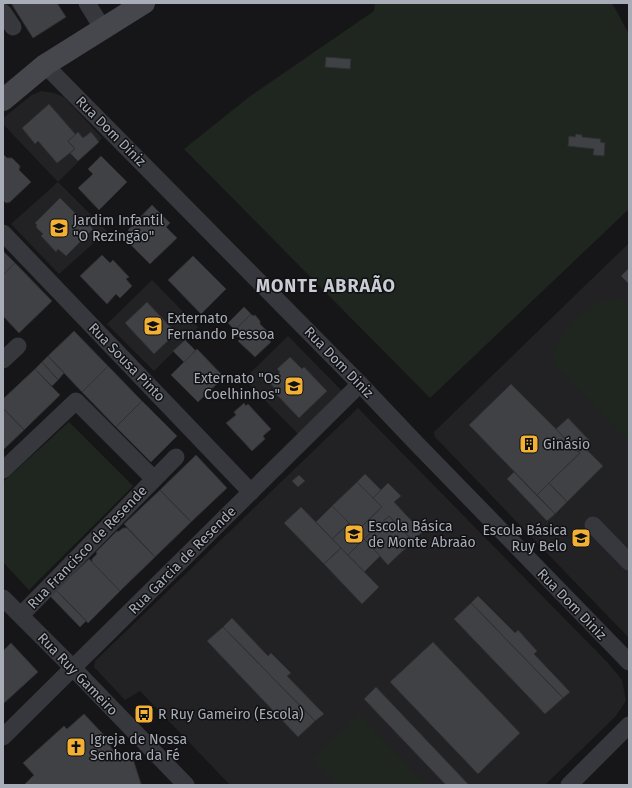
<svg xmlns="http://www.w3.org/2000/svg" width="632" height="788" font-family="'Fira Sans',sans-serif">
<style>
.built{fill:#222225}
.green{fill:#1e261f}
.building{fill:#404145;stroke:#303034}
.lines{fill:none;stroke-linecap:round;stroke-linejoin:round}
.street{stroke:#37383d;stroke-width:17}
.secondary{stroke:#45474d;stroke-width:22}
.labels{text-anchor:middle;stroke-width:3;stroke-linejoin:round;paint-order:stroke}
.street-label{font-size:14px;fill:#a8adb8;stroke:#111113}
.poi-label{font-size:14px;fill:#a8adb8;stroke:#111113;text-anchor:start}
.district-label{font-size:18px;font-weight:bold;letter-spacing:1px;fill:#c9ccd4;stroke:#111113}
</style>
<rect width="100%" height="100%" fill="#161618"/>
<!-- built -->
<g class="built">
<polygon points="41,91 54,93 64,97 102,138 58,182 107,231 59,274 11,224 58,182 3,124 3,118 32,95"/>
<polygon points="629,243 629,638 435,437 434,432"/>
<polygon points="152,280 198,327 154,371 107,324"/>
<polygon points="288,336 344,393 300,436 244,379"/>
<polygon points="358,408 609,664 622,680 626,701 615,717 545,785 230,785 140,691 125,700 94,667 95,661"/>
</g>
<!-- green -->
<g class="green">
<polygon points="375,3 612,3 629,34 629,209 430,398 184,149 249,97 374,11"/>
<path d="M 623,299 L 629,305 L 629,442 L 555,364 C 554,360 554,356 555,352 C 561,331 586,306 607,300 C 612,299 618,299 623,299 Z"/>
<polygon points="69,422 133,486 29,590 3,562 3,482"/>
<polygon points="359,715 425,785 338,785 313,759"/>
</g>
<!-- building -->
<g class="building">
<polygon points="11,3 57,3 66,17 33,38"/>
<polygon points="326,57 351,59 350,69 325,67"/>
<polygon points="49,104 76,135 68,141 75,149 57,163 38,141 35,144 22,128"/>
<polygon points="78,132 83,138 91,132 99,142 78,161 70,153 75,149 68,141"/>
<polygon points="576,134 582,135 582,137 601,139 600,142 605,143 604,156 593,155 594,149 568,146 569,136 575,137"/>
<polygon points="3,154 7,158 12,158 20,166 19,170 31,182 10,202 6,203 3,200"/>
<polygon points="101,156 127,182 99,210 78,188 93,174 88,169"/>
<polygon points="60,198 82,220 83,219 93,229 66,256 58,249 56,252 41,236 43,234 36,227 37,225 35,223"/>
<polygon points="152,205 170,223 166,227 177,238 150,264 129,243 135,236 128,230"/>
<polygon points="3,251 15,263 3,275"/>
<polygon points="102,255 110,263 113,260 129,277 126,279 132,286 120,298 116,294 107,304 80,276"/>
<polygon points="193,256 226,289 201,314 168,280"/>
<polygon points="15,263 52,301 19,333 3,316 3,275"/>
<polygon points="629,268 629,284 621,276"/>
<polygon points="147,302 176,333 154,354 125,323"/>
<polygon points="244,307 251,314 235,330 228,323"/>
<polygon points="251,314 253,316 255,315 260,321 260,324 270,334 267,337 271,342 255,357 238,341 240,339 233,332"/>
<polygon points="74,331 108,366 82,392 48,356"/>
<polygon points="185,340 196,351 184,362 173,351"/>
<polygon points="197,349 224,377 198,402 171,375"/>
<polygon points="48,356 64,373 58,380 42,362"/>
<polygon points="290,357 302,369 304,367 327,391 299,418 275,393 277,391 270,383 280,372 277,369"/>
<polygon points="42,362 58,380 52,386 35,369"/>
<polygon points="108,366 142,401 116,427 82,392"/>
<polygon points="35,369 60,395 24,430 3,408 3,399"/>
<polygon points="511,384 580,453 537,495 469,425"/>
<polygon points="142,401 177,436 151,462 116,427"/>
<polygon points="244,403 246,406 248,404 271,429 263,436 265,439 252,451 226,423 236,415 234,412"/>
<polygon points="3,408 24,430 3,450"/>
<polygon points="568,418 590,441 578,452 556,429"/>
<polygon points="584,447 603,466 567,502 549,483 580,453 578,452"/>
<polygon points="196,455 227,488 191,522 160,490"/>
<polygon points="514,472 555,514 547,521 507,479"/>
<polygon points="365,474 381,490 373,498 357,482"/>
<polygon points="299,475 305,481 298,487 292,481"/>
<polygon points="357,482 382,507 357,531 332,506"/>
<polygon points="388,483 401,496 394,502 422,532 413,541 389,516 348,555 332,539 349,523 357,531 382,507 373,498"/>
<polygon points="549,483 567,502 555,514 537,495"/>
<polygon points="160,490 191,522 155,557 124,524"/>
<polygon points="332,506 349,523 332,539 316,522"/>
<polygon points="301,507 341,548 324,564 284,523"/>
<polygon points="389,516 413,541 388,565 364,539"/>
<polygon points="123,528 127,528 155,557 120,591 92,563 92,559 97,554 96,552 117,531 118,532"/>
<polygon points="364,539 380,556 364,572 348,555"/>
<polygon points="341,548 379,587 362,604 324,564"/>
<polygon points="89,559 120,591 88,623 56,590"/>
<polygon points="56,590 86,621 80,627 50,596"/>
<polygon points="478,596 515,633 518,630 537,651 534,654 570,692 563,698 471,603"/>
<polygon points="471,603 563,698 545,714 454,619"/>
<polygon points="232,618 268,656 271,653 291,673 287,676 324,714 315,721 223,627"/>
<polygon points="223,627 315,721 298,737 207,641"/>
<polygon points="433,642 520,733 478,774 390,682"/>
<polygon points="11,643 38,672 3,704 3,649 4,650"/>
<polygon points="376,687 469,785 446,785 364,699"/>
<polygon points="84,714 104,735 119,761 133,759 141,784 144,785 24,785 34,775 23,763 64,726 67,729"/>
</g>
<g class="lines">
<!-- street -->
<g class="street">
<polyline points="87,3 103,29"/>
<polyline points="3,12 13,27"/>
<polyline points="45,65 360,384 417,444 629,662"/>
<polyline points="3,233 251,492"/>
<polyline points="3,360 18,346"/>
<polyline points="3,470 76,401 153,478"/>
<polyline points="593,525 629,562"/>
<polyline points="3,598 73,668 186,785"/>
<polyline points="21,615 176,457"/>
<polyline points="3,737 360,384"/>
<polyline points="569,785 629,725"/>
</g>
<!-- secondary -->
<polyline class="secondary" points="3,100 45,65 144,3"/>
</g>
<!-- icons -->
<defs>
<g id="school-square" transform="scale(1)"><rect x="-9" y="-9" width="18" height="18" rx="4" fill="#f2b134" stroke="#111113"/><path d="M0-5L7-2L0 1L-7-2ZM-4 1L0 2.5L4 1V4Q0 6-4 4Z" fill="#111"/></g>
<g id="building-square" transform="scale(1)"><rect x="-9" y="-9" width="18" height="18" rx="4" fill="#f2b134" stroke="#111113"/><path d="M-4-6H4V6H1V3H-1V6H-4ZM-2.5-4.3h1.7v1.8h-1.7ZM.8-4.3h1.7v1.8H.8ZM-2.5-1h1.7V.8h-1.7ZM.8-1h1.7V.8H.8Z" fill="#111"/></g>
<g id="bus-square" transform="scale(1)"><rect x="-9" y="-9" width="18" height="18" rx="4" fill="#f2b134" stroke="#111113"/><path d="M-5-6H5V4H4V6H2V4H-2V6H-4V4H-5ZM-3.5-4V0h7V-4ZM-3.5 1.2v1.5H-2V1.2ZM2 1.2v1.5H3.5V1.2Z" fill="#111"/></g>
<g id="church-square" transform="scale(1)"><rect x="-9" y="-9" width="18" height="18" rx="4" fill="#f2b134" stroke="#111113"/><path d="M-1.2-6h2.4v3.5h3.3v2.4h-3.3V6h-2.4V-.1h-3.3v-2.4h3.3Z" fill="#111"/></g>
</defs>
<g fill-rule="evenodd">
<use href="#school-square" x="59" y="228"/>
<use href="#school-square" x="153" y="326"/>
<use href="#school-square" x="294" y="386"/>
<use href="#building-square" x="529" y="444"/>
<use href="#school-square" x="354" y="534"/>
<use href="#school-square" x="581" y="538"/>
<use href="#bus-square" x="144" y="714"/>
<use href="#church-square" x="76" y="747"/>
</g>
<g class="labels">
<!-- street labels -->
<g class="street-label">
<text transform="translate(111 131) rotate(45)" y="5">Rua Dom Diniz</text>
<text transform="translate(127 362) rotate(46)" y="5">Rua Sousa Pinto</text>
<text transform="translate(339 362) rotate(46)" y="5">Rua Dom Diniz</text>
<text transform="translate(87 547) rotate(-46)" y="5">Rua Francisco de Resende</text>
<text transform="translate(182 560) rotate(-45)" y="5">Rua Garcia de Resende</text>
<text transform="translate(572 604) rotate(46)" y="5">Rua Dom Diniz</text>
<text transform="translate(78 674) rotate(46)" y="5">Rua Ruy Gameiro</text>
</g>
<!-- poi labels -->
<g class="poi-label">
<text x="73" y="225">Jardim Infantil<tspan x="73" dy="16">"O Rezingão"</tspan></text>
<text x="167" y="323">Externato<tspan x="167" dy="16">Fernando Pessoa</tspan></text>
<text x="280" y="383" text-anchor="end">Externato "Os<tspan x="280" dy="16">Coelhinhos"</tspan></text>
<text x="543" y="449">Ginásio</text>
<text x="368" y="531">Escola Básica<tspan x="368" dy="16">de Monte Abraão</tspan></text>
<text x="567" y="535" text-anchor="end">Escola Básica<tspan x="567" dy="16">Ruy Belo</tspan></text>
<text x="158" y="719">R Ruy Gameiro (Escola)</text>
<text x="90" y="744">Igreja de Nossa<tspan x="90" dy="16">Senhora da Fé</tspan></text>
</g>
<!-- district labels -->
<g class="district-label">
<text x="326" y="292">MONTE ABRAÃO</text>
</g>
</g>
<!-- border -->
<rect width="632" height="788" fill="none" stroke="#a8adb8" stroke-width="8"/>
</svg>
